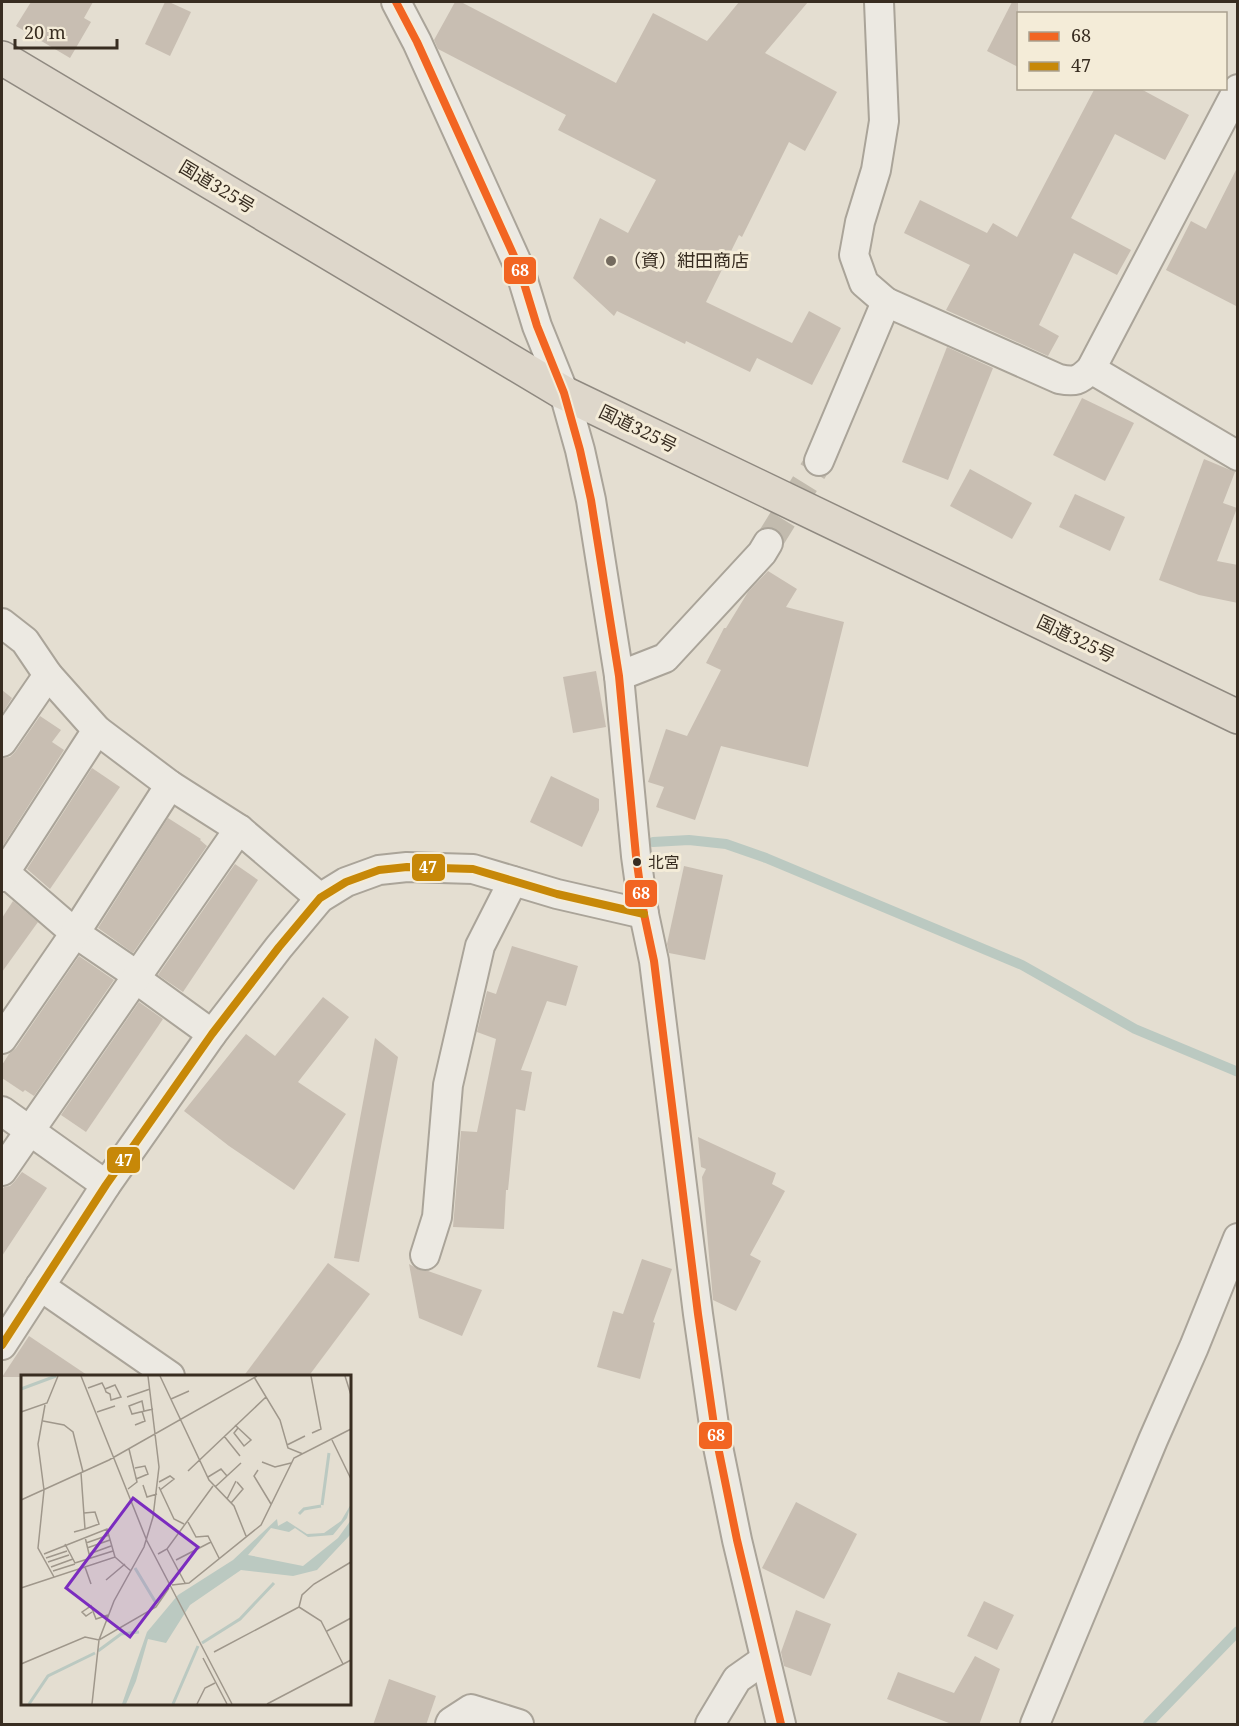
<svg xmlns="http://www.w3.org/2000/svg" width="1239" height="1726" font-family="'Noto Serif','Noto Sans JP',serif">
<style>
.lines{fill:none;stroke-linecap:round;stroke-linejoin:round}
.stream{stroke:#bbc9c1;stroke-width:10}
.building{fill:#c8beb2}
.minor-tunnel{stroke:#c2bbae;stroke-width:28;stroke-dasharray:28 14;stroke-linecap:butt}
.minor-casing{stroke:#aaa499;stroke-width:32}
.trunk-casing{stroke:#8f8980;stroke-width:36}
.minor{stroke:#ece9e2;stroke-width:28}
.trunk{stroke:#ded7cb;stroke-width:33}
.bus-1-casing{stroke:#f4ecd8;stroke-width:12}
.bus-2-casing{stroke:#f4ecd8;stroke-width:12}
.bus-1{stroke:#f26522;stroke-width:8}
.bus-2{stroke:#c78808;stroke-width:8}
.poi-dot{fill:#746b5f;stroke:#f4ecd8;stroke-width:2}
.bus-dot{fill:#382d21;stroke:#f4ecd8;stroke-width:2}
.labels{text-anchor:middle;stroke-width:6;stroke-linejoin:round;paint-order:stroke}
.bus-label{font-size:16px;fill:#382d21;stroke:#f4ecd8;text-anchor:start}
.street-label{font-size:18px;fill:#382d21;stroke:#f4ecd8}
.poi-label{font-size:18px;fill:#382d21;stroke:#f4ecd8;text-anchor:start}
.inset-river{fill:none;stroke:#bbc9c1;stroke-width:3}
.inset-road{fill:none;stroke:#9f978b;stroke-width:1.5}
.view{fill:#7b2cbf;fill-opacity:0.15;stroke:#7b2cbf;stroke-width:3}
.inset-edge{fill:none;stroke:#382d21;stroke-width:3}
.line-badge{stroke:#f4ecd8;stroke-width:2}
.badge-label{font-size:16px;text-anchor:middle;font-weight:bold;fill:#fff}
</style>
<rect width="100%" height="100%" fill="#e4ded1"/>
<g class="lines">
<!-- stream -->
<g class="stream">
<polyline points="653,842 689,840 726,844 766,858 1022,965 1135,1029 1238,1072"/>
<polyline points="1148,1724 1238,1631"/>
</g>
</g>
<!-- building -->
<g class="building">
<polygon points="31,2 93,2 84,18 91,22 70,58 16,26"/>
<polygon points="165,2 169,2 191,12 170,56 145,44"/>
<polygon points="455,2 461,2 616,83 653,13 707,41 739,2 808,2 765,53 837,92 805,151 789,142 742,237 739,235 706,302 792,343 809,311 841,328 812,385 757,358 750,372 686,341 685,344 617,311 614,316 573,278 600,218 628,233 656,180 558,130 566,115 438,49 434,40"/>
<polygon points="1012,2 1018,2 1018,67 987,51"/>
<polygon points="1095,88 1139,88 1189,115 1165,160 1115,134 1071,218 1131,250 1117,275 1074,253 1039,325 1059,336 1048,356 946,310 970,265 904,233 920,200 987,233 993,223 1017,237"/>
<polygon points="1238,166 1238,307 1166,270 1191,221 1206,229"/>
<polygon points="947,347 993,368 948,480 902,462"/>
<polygon points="1082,398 1134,423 1105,481 1053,455"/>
<polygon points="1204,459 1235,472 1223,503 1237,508 1217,561 1238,565 1238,603 1199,595 1159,580"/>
<polygon points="970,469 1032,503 1012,539 950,506"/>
<polygon points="1075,494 1125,517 1110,551 1059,527"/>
<polygon points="768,571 797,589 786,607 844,622 808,767 721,746 695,820 656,807 664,787 648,782 666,729 687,736 721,670 706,663 724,628 726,628 748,592"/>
<polygon points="596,671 606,727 573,733 563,677"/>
<polygon points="2,690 12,698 2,714"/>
<polygon points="40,716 61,730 52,742 64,750 2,847 2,758 10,757 15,752"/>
<polygon points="92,768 120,787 50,889 27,869"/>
<polygon points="551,776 599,799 599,810 582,847 530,822"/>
<polygon points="168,818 201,839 200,840 207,846 133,953 98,928"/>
<polygon points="235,864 258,880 183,992 158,975"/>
<polygon points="684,866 723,875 705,960 669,953 667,944"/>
<polygon points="13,901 38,922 2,972 2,918"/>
<polygon points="512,946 578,966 566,1006 547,1001 521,1070 532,1072 525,1111 516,1109 508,1190 506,1190 504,1229 453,1227 461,1131 477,1132 496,1039 477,1032 487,991 496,994"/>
<polygon points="79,956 114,980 34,1096 25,1090 23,1092 2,1078 2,1065 9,1054 16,1048"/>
<polygon points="323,997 349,1017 298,1082 346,1114 294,1190 229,1146 184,1111 246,1034 275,1056"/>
<polygon points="139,1002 163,1019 86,1132 61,1115"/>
<polygon points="375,1038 398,1057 359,1262 334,1258"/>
<polygon points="698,1137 776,1173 772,1184 785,1191 750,1255 761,1261 736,1311 713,1300 702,1177 706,1169 701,1167"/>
<polygon points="22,1172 47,1188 2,1256 2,1190 4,1187 10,1186 15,1181"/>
<polygon points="642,1259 672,1269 653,1322 655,1323 640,1379 597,1367 613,1311 623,1314"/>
<polygon points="328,1263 370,1294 308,1377 243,1377"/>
<polygon points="409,1264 420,1270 428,1271 482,1290 462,1336 419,1318"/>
<polygon points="29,1336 90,1377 2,1377"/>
<polygon points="796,1502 857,1534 824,1599 762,1568"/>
<polygon points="984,1601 1014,1615 997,1650 967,1636"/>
<polygon points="796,1610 831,1624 811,1676 784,1666 781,1652"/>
<polygon points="975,1656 1000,1669 979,1725 954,1725 887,1699 898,1672 954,1693"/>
<polygon points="389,1679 436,1696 426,1725 373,1725"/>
</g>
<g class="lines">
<!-- minor-tunnel -->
<polyline class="minor-tunnel" points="768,543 819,461"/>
<!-- minor casing -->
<g class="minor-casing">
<g id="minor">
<polyline points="396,2 417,42 519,267 537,326 564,393 580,450 591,500 619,676 636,856 644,914 654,961 698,1314 715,1432 737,1540 781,1724"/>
<path d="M 879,2 L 884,121 L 876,170 L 860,222 L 854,255 L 864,283 L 886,302 L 1059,379 C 1075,382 1079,381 1091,369 L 1238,89"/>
<polyline points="1091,369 1238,456"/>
<polyline points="819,461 886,302"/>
<polyline points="2,623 25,641 48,675 97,730 170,785 239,829 320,898"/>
<polyline points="619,676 665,658 762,553 768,543"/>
<polyline points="2,742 48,675"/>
<polyline points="2,870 75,933 138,976"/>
<polyline points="2,877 97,730"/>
<polyline points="136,979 212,1034"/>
<polyline points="2,1039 75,933 170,785"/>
<polyline points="2,1111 106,1185"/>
<polyline points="2,1171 239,829"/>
<polyline points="425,1255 437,1217 448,1085 480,946 513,881"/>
<polyline points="40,1286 170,1376"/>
<polyline points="2,1345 106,1185 212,1034 279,947 320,898 346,882 379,870 407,867 473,869 557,894 644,914"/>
<polyline points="450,1724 451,1722 471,1709 519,1724"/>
<polyline points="710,1724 737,1679 764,1660"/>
<polyline points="1035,1724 1153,1440 1194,1347 1238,1238"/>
</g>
</g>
<!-- trunk casing -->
<g class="trunk-casing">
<polyline id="trunk" points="2,58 564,393 1238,717"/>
</g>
<!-- minor -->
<use href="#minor" class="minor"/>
<!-- trunk -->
<use href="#trunk" class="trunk"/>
<!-- bus-1 casing -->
<g class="bus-1-casing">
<polyline id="bus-1" points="396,2 417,42 519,267 537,326 564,393 580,450 591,500 619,676 636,856 644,914 654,961 698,1314 715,1432 737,1540 781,1724"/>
</g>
<!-- bus-2 casing -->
<g class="bus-2-casing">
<polyline id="bus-2" points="2,1345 106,1185 212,1034 279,947 320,898 346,882 379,870 407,867 473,869 557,894 644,914"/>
</g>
<!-- bus-1 -->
<use href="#bus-1" class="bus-1"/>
<!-- bus-2 -->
<use href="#bus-2" class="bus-2"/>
</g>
<!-- markers -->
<circle class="poi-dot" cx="611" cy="261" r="6"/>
<circle class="bus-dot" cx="637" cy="862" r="5"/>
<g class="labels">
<!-- bus labels -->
<g class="bus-label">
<text x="648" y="868">北宮</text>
</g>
<!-- street labels -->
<g class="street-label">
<text transform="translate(217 187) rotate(31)" y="6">国道325号</text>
<text transform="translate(638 429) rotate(26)" y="6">国道325号</text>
<text transform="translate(1076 639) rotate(26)" y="6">国道325号</text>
</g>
<!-- poi labels -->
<g class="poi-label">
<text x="623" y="267">（資）紺田商店</text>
</g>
</g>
<!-- overview -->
<g transform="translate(21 1375)">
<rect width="330" height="330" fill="#e4ded1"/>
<path d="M 330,129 L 326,143 L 312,160 L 287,162 L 274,153 L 268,157 L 250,153 L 227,180 L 282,191 L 317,163 L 330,145 L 330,159 L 296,195 L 272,201 L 220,195 L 169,230 L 145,268 L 127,264 L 115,306 L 105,329 L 101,329 L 126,257 L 157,220 L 212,185 L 256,144 L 257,151 L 266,146 L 286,159 L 303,158 L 320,146 Z" fill="#bbc9c1"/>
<path class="inset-river" d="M 0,14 L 35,1M 301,130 L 308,78M 278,139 L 283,134 L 300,131M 114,193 L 135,228M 181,268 L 219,244 L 253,208M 77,276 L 100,259 L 118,257M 8,329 L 27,301 L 74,278M 152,329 L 177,271"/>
<path class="inset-road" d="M 60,1 L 126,166 L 211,329M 139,1 L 188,105 L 213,131 L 225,161M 290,1 L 300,54 L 291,58M 324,1 L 330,20M 233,2 L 259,45 L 267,73 L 282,79M 67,13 L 81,8 L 84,14 L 85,17 L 89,19 L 90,25 L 100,22 L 94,10 L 84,14M 106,22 L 129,14M 150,24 L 168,16M 24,30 L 17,69 L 23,115 L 17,173 L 33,202M 123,36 L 121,26 L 108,31 L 111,39 L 132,34M 0,37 L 26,28 L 37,1M 76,37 L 94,31M 22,46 L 43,50 L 52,57 L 62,97M 114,50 L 124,46 L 121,36M 214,50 L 230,65 L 223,71 L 213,58 L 217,53M 203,61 L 219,81M 311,65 L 330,104M 266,70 L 284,61M 241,87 L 254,92 L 270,88M 114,93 L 124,91 L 127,99 L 115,104M 237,95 L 233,101 L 250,129M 167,96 L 245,22M 187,102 L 200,94 L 206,101M 138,107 L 149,101 L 153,104 L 139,115M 122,110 L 126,122 L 136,119M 138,112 L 153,144 L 163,149M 194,112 L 220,88M 107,114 L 116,107 L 108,74M 206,124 L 215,106M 0,125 L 88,85 L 236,1M 210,128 L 222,114 L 216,107M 63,138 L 74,137 L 78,149 L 64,154M 167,147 L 175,162 L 187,161 L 198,183M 53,157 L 64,154 L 60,98M 64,162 L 69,183M 65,168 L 88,160M 44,169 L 54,188M 66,173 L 89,165M 146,174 L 164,208M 23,179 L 86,154 L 94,182M 68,179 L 90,171M 137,179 L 146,174 L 192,111M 25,183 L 46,176M 155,185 L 190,167M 27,187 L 48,180M 54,188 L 92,176M 30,192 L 52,184M 64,192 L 70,209M 32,196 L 54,189M 85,205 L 104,189M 151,210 L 168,208 L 240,150 L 273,83 L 330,54M 0,213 L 94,182 L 110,196M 278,232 L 300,246 L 322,289M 278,232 L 281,220 L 293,209 L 330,187M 71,237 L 65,241 L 61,237 L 70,231 L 75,244 L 87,240M 306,256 L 330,243M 193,277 L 278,232M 182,283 L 206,329M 0,289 L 64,262 L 78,265 L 135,232 L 148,213M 71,329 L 78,265 L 93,226 L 123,172 L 132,142 L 138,92 L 127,1M 176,329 L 184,313 L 194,308M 246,329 L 330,285"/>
<path class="view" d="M 112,123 L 177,172 L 109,262 L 45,213 Z"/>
<rect width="330" height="330" class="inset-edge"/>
</g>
<g class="line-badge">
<rect x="503" y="256" width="34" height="29" rx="6" fill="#f26522"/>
<rect x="411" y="853" width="35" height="29" rx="6" fill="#c78808"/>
<rect x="624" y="879" width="34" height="29" rx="6" fill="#f26522"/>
<rect x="106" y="1146" width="35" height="28" rx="6" fill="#c78808"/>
<rect x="698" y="1421" width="35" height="29" rx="6" fill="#f26522"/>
</g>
<g class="badge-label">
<text x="520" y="276">68</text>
<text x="428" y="873">47</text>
<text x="641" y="899">68</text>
<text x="124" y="1166">47</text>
<text x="716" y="1441">68</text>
</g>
<!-- border -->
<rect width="1239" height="1726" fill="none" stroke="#382d21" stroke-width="6"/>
<!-- legend -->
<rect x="1017" y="12" width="210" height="78" fill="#f4ecd8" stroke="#a9a08f" stroke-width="1.5"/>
<rect x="1029" y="32" width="30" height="9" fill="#f26522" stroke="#a9a08f" stroke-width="1.5"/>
<text x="1071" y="42" font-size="18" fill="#382d21">68</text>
<rect x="1029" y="62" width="30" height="9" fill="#c78808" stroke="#a9a08f" stroke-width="1.5"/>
<text x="1071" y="72" font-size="18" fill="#382d21">47</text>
<!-- scale -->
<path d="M15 39v9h102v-9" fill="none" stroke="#382d21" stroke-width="3"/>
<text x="24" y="39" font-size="18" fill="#382d21" stroke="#f4ecd8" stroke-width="4.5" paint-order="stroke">20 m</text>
</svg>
